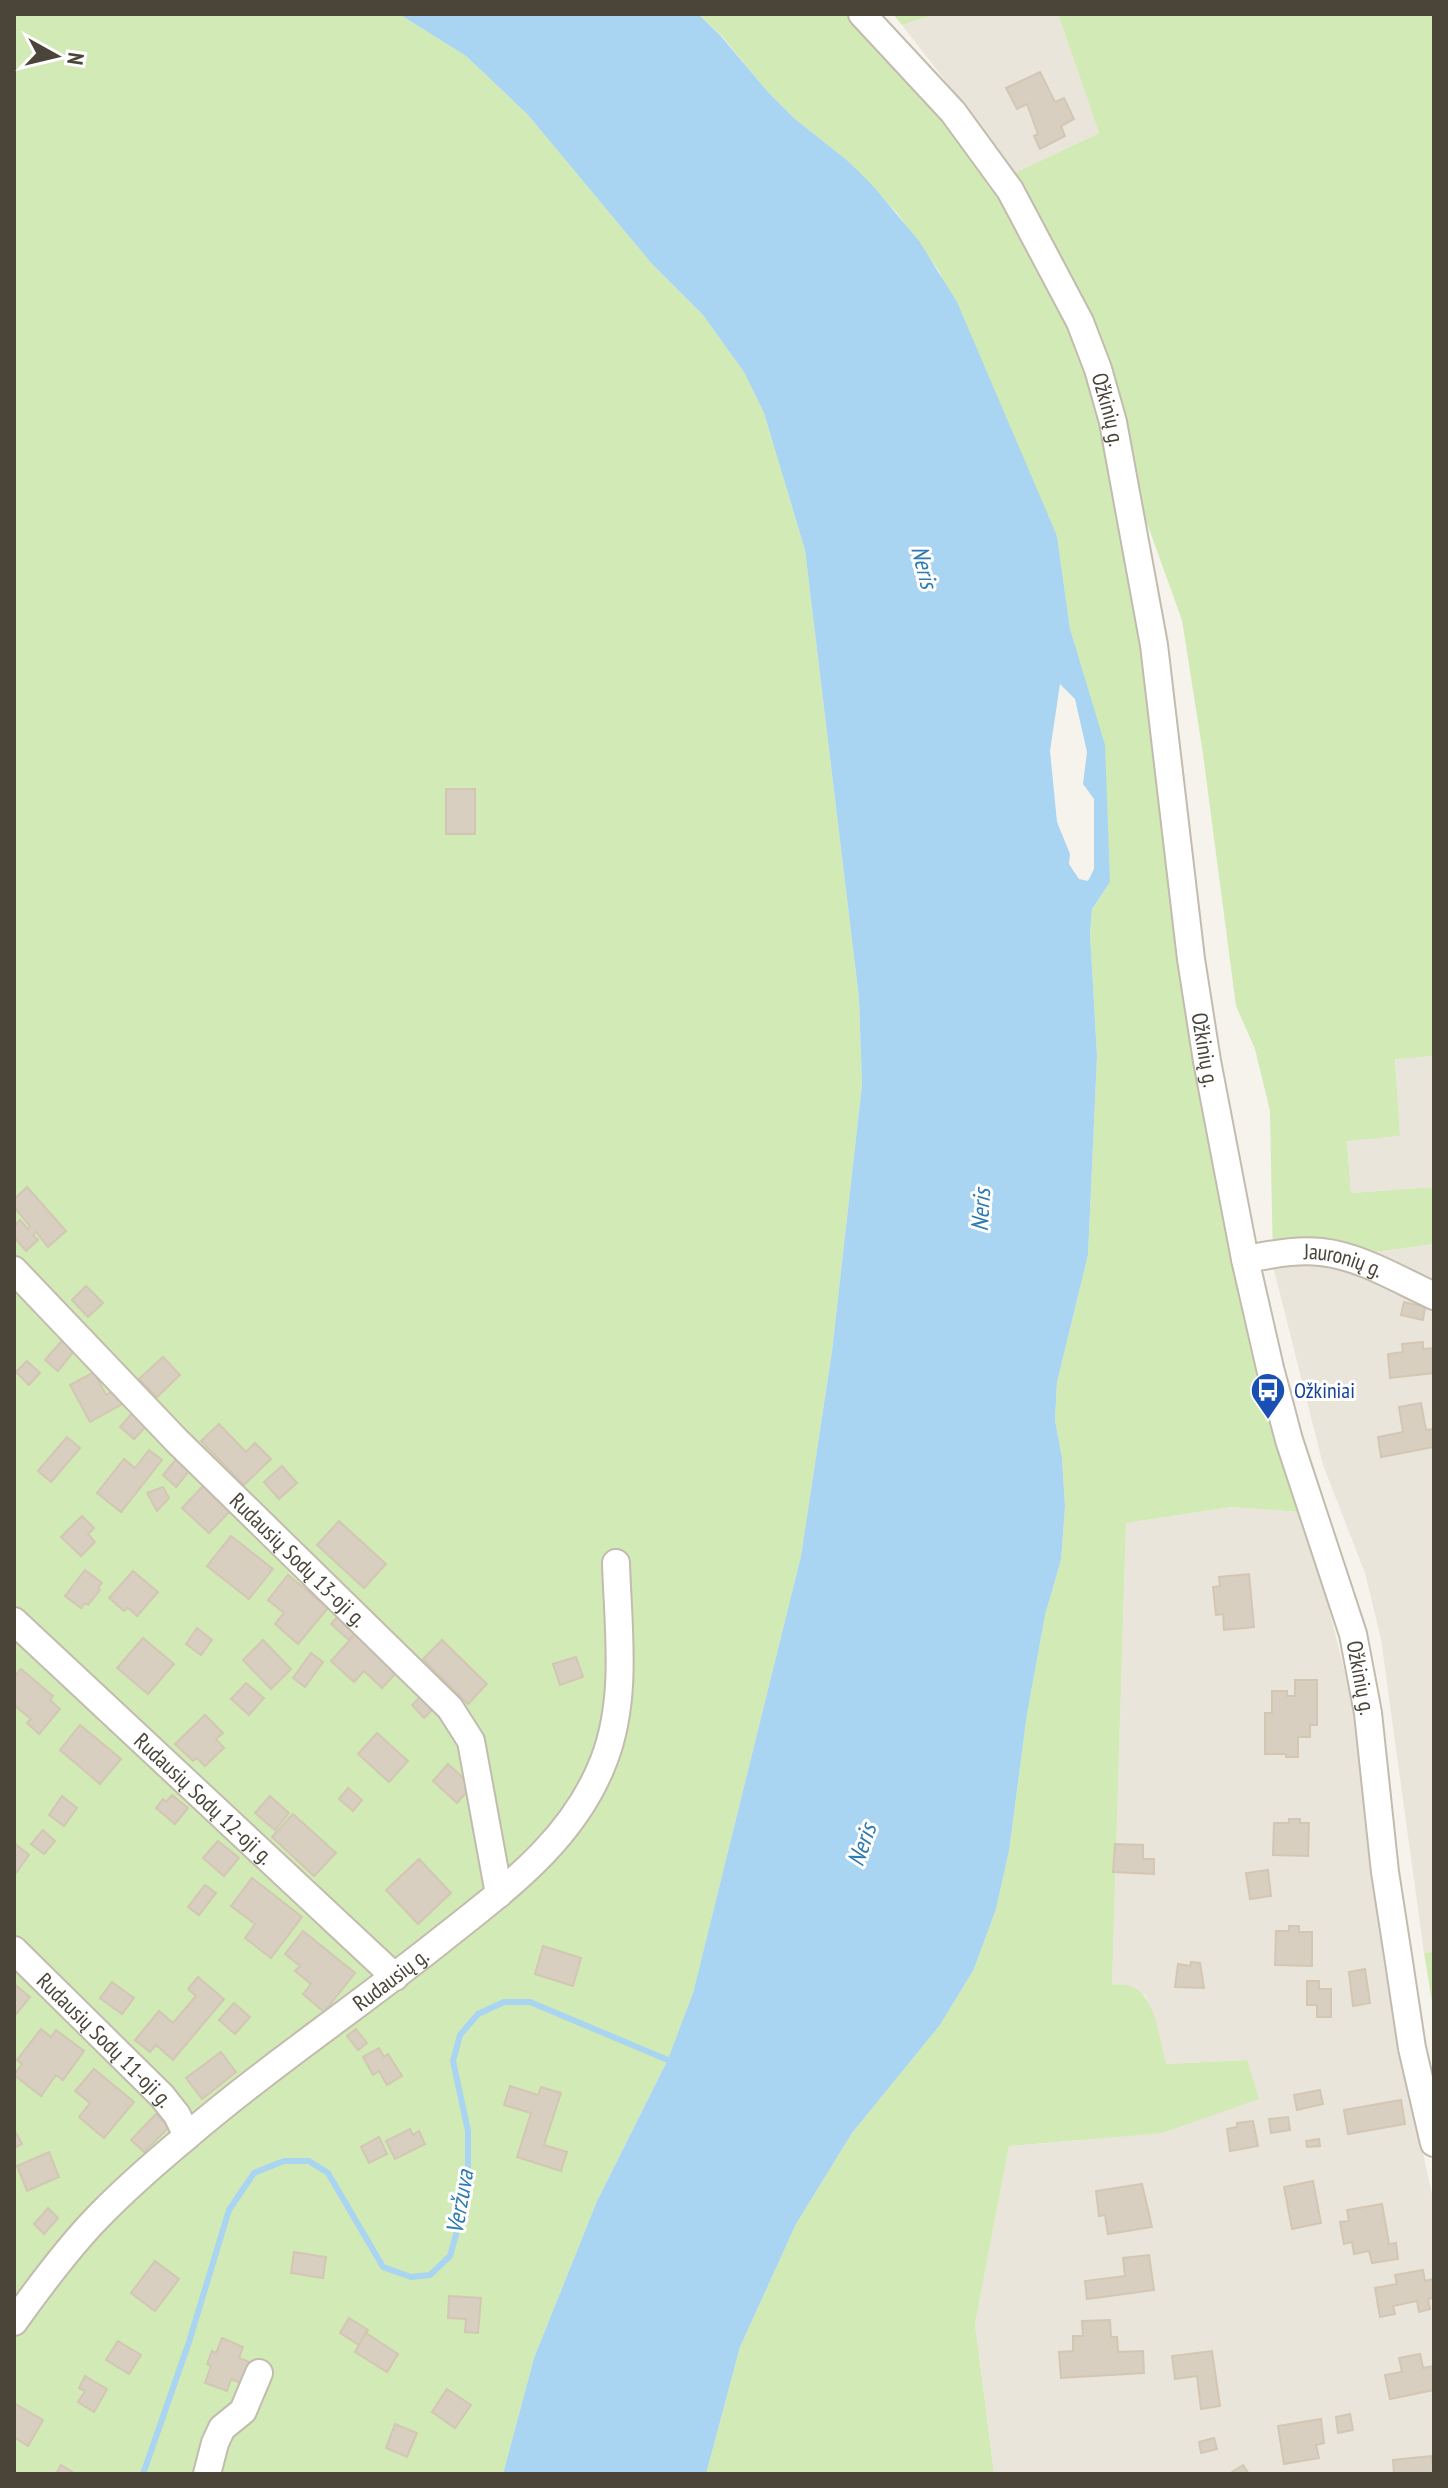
<svg xmlns="http://www.w3.org/2000/svg" width="1448" height="2488" font-family="'PT Sans Narrow',sans-serif">
<style>
.residential{fill:#eae5da}
.green{fill:#d2eab5}
.water{fill:#a9d4f2;fill-rule:evenodd}
.lines{fill:none;stroke-linecap:round;stroke-linejoin:round}
.stream{stroke:#a9d4f2;stroke-width:6}
.building{fill:#d8cfc1;stroke:#d3c7b4;stroke-width:2}
.minor-casing{stroke:#c2bbae;stroke-width:30}
.minor{stroke:#fff;stroke-width:26}
.labels{text-anchor:middle;stroke-width:6;stroke-linejoin:round;paint-order:stroke}
.street-label{font-size:22px;fill:#4b4439;stroke:#fff}
.transit-label{font-size:22px;fill:#164399;stroke:#fff;text-anchor:start}
.water-label{font-size:24px;font-style:italic;fill:#2e7ab2;stroke:#fff}
</style>
<rect width="100%" height="100%" fill="#f6f3ec"/>
<!-- residential -->
<g class="residential">
<polygon points="936,14 1058,14 1099,133 1013,174 971,114 902,25"/>
<polygon points="1434,1056 1434,1187 1351,1193 1347,1140 1400,1136 1395,1058"/>
<polygon points="1434,1244 1434,1951 1424,1953 1381,1639 1365,1573 1323,1465 1273,1266"/>
<polygon points="1231,1507 1300,1512 1319,1569 1353,1705 1377,1897 1404,2064 1434,2204 1434,2474 994,2474 975,2324 1009,2146 1082,2140 1247,2060 1165,2064 1151,2007 1145,1995 1112,1986 1126,1523"/>
</g>
<!-- green -->
<g class="green">
<polygon points="14,14 399,14 466,56 528,115 652,264 703,315 744,372 764,413 805,550 859,998 862,1085 832,1351 801,1556 693,1993 668,2059 597,2201 534,2358 503,2474 14,2474"/>
<path d="M 698,14 L 847,14 L 953,132 L 1019,227 L 1073,334 L 1093,396 L 1112,472 L 1136,614 L 1189,1020 L 1225,1229 L 1260,1391 L 1300,1512 L 1231,1507 L 1126,1523 L 1112,1985 C 1156,1978 1157,2032 1166,2064 L 1247,2060 L 1259,2099 L 1162,2133 L 1009,2146 L 975,2324 L 994,2474 L 706,2474 L 740,2347 L 796,2224 L 852,2133 L 940,2025 L 974,1969 L 996,1909 L 1009,1851 L 1027,1714 L 1045,1615 L 1061,1560 L 1065,1507 L 1062,1458 L 1055,1420 L 1057,1382 L 1088,1255 L 1097,1056 L 1090,933 L 1092,909 L 1110,882 L 1083,679 L 1070,629 L 1057,536 L 939,271 L 897,213 L 848,161 L 795,119 L 768,92 L 721,35 Z"/>
<polygon points="893,14 936,14 902,25"/>
<polygon points="1058,14 1434,14 1434,1056 1395,1059 1400,1136 1347,1141 1351,1193 1434,1187 1434,1244 1273,1266 1270,1111 1255,1049 1236,1006 1203,754 1182,620 1144,515 1126,427 1013,174 1099,133"/>
<polygon points="1434,1951 1434,2014 1424,1953"/>
</g>
<!-- water -->
<path class="water" d="M 399,14 L 698,14 L 720,35 L 768,92 L 795,119 L 848,161 L 874,187 L 919,241 L 957,302 L 1057,536 L 1070,629 L 1105,745 L 1110,882 L 1092,909 L 1090,933 L 1097,1056 L 1088,1255 L 1057,1382 L 1055,1420 L 1062,1458 L 1065,1507 L 1061,1560 L 1045,1615 L 1027,1714 L 1009,1851 L 996,1909 L 974,1969 L 940,2025 L 852,2133 L 796,2224 L 740,2347 L 706,2474 L 503,2474 L 534,2358 L 597,2201 L 668,2059 L 693,1993 L 801,1556 L 832,1351 L 862,1085 L 859,998 L 805,550 L 764,413 L 744,372 L 703,315 L 652,264 L 528,115 L 466,56 ZM 1060,684 L 1075,699 L 1087,752 L 1083,784 L 1094,799 L 1094,869 L 1088,881 L 1079,879 L 1069,864 L 1070,854 L 1057,822 L 1050,751 Z"/>
<g class="lines">
<!-- stream -->
<polyline class="stream" points="143,2474 189,2342 229,2210 254,2173 284,2161 309,2161 328,2173 383,2267 411,2277 430,2275 450,2256 461,2217 468,2175 468,2131 453,2061 460,2035 478,2014 504,2002 530,2002 675,2063"/>
</g>
<!-- building -->
<g class="building">
<polygon points="1040,72 1055,102 1064,98 1074,119 1061,126 1065,136 1040,149 1034,136 1038,134 1027,104 1017,109 1006,88"/>
<rect x="446" y="789" width="29" height="45"/>
<polygon points="27,1187 66,1231 48,1247 36,1232 33,1235 38,1240 26,1251 14,1237 14,1226 20,1220 28,1229 30,1226 14,1207 14,1199"/>
<polygon points="86,1286 103,1303 88,1317 72,1300"/>
<polygon points="1404,1302 1425,1307 1423,1320 1401,1315"/>
<polygon points="67,1335 79,1345 58,1371 45,1360"/>
<polygon points="1423,1342 1423,1349 1434,1348 1434,1373 1390,1378 1388,1354 1403,1352 1402,1344"/>
<polygon points="163,1357 180,1375 157,1397 139,1379"/>
<polygon points="27,1361 40,1373 29,1385 16,1372"/>
<polygon points="94,1372 106,1395 115,1390 122,1404 90,1422 70,1385"/>
<polygon points="1421,1403 1426,1430 1434,1429 1434,1447 1381,1457 1378,1437 1403,1432 1399,1407"/>
<polygon points="135,1410 150,1422 134,1439 120,1427"/>
<polygon points="219,1424 246,1452 255,1443 271,1459 244,1485 201,1441"/>
<polygon points="67,1437 80,1448 51,1482 38,1471"/>
<polygon points="149,1450 162,1460 121,1512 97,1493 124,1459 135,1468"/>
<polygon points="177,1458 190,1470 176,1487 163,1475"/>
<polygon points="282,1466 297,1483 279,1499 264,1482"/>
<polygon points="205,1484 232,1509 209,1533 182,1508"/>
<polygon points="163,1487 169,1498 157,1511 147,1493"/>
<polygon points="82,1516 94,1528 88,1534 95,1542 81,1556 61,1537"/>
<polygon points="339,1521 386,1564 364,1588 317,1545"/>
<polygon points="231,1536 273,1569 249,1599 207,1566"/>
<polygon points="85,1570 102,1583 98,1588 100,1590 88,1605 85,1603 81,1608 65,1596"/>
<polygon points="133,1571 158,1592 137,1616 128,1608 124,1611 109,1598"/>
<polygon points="1249,1574 1254,1627 1224,1630 1223,1614 1216,1615 1213,1587 1220,1586 1219,1577"/>
<polygon points="288,1575 328,1608 298,1644 275,1624 284,1613 268,1600"/>
<polygon points="341,1613 358,1629 349,1640 331,1624"/>
<polygon points="197,1628 212,1640 201,1655 186,1644"/>
<polygon points="359,1630 400,1669 382,1688 364,1671 354,1682 331,1661"/>
<polygon points="143,1638 174,1664 148,1694 117,1668"/>
<polygon points="263,1640 291,1669 271,1689 243,1660"/>
<polygon points="442,1640 487,1684 468,1704 423,1659"/>
<polygon points="311,1653 323,1662 305,1687 293,1678"/>
<polygon points="576,1657 583,1677 560,1685 553,1664"/>
<polygon points="21,1669 53,1696 50,1700 60,1709 39,1734 27,1723 31,1719 14,1705 14,1677"/>
<polygon points="1295,1680 1317,1680 1317,1725 1310,1725 1310,1737 1298,1737 1298,1757 1286,1757 1286,1754 1265,1754 1265,1713 1272,1713 1272,1691 1287,1691 1287,1696 1295,1696"/>
<polygon points="246,1683 264,1698 249,1715 231,1699"/>
<polygon points="424,1693 436,1706 424,1718 412,1705"/>
<polygon points="205,1715 223,1733 216,1739 224,1748 205,1766 197,1758 193,1761 175,1744"/>
<polygon points="80,1725 121,1759 100,1784 60,1750"/>
<polygon points="377,1733 408,1761 389,1782 358,1754"/>
<polygon points="448,1764 472,1786 457,1803 433,1781"/>
<polygon points="348,1788 362,1800 353,1811 339,1799"/>
<polygon points="172,1795 188,1808 175,1824 156,1808 163,1799 166,1802"/>
<polygon points="62,1796 77,1808 64,1826 49,1815"/>
<polygon points="270,1796 289,1813 275,1830 255,1813"/>
<polygon points="293,1814 336,1853 314,1876 272,1837"/>
<polygon points="1289,1819 1300,1819 1300,1823 1309,1823 1308,1856 1273,1855 1274,1823 1289,1823"/>
<polygon points="43,1830 55,1841 44,1854 31,1844"/>
<polygon points="218,1841 239,1858 224,1876 203,1858"/>
<polygon points="14,1843 29,1855 16,1873 14,1871"/>
<polygon points="1115,1844 1143,1845 1143,1859 1154,1859 1154,1874 1113,1872"/>
<polygon points="419,1859 451,1893 418,1924 386,1890"/>
<polygon points="1268,1870 1271,1896 1250,1899 1246,1873"/>
<polygon points="252,1878 302,1917 271,1958 245,1938 255,1924 231,1906"/>
<polygon points="205,1885 216,1893 199,1915 188,1907"/>
<polygon points="1289,1926 1299,1926 1299,1932 1312,1932 1312,1966 1275,1965 1276,1931 1289,1931"/>
<polygon points="303,1931 355,1973 324,2012 303,1994 311,1984 295,1971 300,1966 285,1954"/>
<polygon points="543,1946 581,1958 573,1986 535,1974"/>
<polygon points="1191,1962 1200,1963 1204,1988 1175,1987 1178,1964 1190,1966"/>
<polygon points="1365,1969 1370,2003 1353,2006 1349,1972"/>
<polygon points="198,1977 224,1999 173,2060 156,2045 150,2052 135,2040 159,2011 173,2023 196,1996 188,1989"/>
<polygon points="1307,1981 1319,1981 1319,1989 1331,1989 1331,2017 1317,2017 1317,2005 1307,2005"/>
<polygon points="112,1982 134,1998 122,2014 100,1998"/>
<polygon points="14,1984 30,1997 14,2017"/>
<polygon points="234,2003 250,2017 235,2034 219,2020"/>
<polygon points="41,2029 51,2037 56,2030 84,2051 63,2080 56,2075 41,2096 14,2075 22,2064 17,2060"/>
<polygon points="356,2029 367,2043 358,2050 347,2036"/>
<polygon points="379,2048 384,2057 388,2054 402,2076 387,2085 379,2071 373,2075 363,2057"/>
<polygon points="221,2052 236,2072 202,2099 186,2078"/>
<polygon points="94,2069 134,2102 104,2138 79,2117 90,2103 75,2091"/>
<polygon points="510,2086 538,2095 541,2087 561,2093 544,2145 567,2152 561,2171 517,2157 531,2113 504,2105"/>
<polygon points="1320,2090 1323,2104 1297,2110 1294,2095"/>
<polygon points="1401,2100 1405,2124 1348,2134 1344,2110"/>
<polygon points="156,2114 169,2127 144,2152 131,2140"/>
<polygon points="1288,2117 1290,2130 1271,2133 1269,2119"/>
<polygon points="1253,2121 1258,2146 1230,2151 1227,2129 1237,2127 1237,2123"/>
<polygon points="14,2129 22,2144 14,2148"/>
<polygon points="410,2129 413,2135 419,2131 425,2144 395,2159 386,2141"/>
<polygon points="379,2137 387,2154 369,2163 361,2147"/>
<polygon points="1319,2139 1320,2146 1307,2147 1306,2141"/>
<polygon points="49,2152 59,2177 27,2191 17,2166"/>
<polygon points="1313,2181 1321,2223 1292,2229 1284,2187"/>
<polygon points="1142,2184 1152,2227 1108,2234 1105,2215 1099,2216 1096,2191"/>
<polygon points="1382,2204 1389,2244 1396,2243 1398,2259 1372,2263 1369,2251 1354,2254 1352,2242 1344,2244 1340,2222 1349,2221 1347,2210"/>
<polygon points="48,2208 58,2218 44,2234 34,2224"/>
<polygon points="294,2252 326,2257 323,2278 291,2273"/>
<polygon points="1149,2255 1154,2290 1087,2299 1085,2281 1125,2276 1123,2258"/>
<polygon points="155,2261 179,2279 155,2311 131,2293"/>
<polygon points="1423,2270 1425,2281 1433,2279 1434,2286 1434,2298 1428,2299 1430,2309 1419,2312 1417,2301 1393,2306 1395,2314 1380,2317 1375,2288 1397,2284 1395,2275"/>
<polygon points="449,2296 481,2298 478,2333 465,2332 466,2319 448,2318"/>
<polygon points="349,2318 368,2330 359,2345 340,2333"/>
<polygon points="1110,2320 1111,2337 1117,2337 1118,2352 1143,2351 1144,2373 1061,2378 1059,2352 1073,2351 1073,2336 1083,2336 1082,2321"/>
<polygon points="366,2333 398,2354 387,2372 355,2352"/>
<polygon points="222,2338 243,2347 239,2358 252,2363 245,2385 231,2379 227,2391 205,2383 211,2366 207,2364 212,2351 216,2353"/>
<polygon points="118,2341 141,2355 129,2374 106,2360"/>
<polygon points="1212,2351 1220,2406 1201,2409 1197,2376 1175,2379 1172,2356"/>
<polygon points="1420,2354 1423,2368 1434,2366 1434,2390 1390,2399 1385,2375 1402,2372 1399,2358"/>
<polygon points="85,2376 107,2389 94,2412 78,2402 85,2391 79,2388"/>
<polygon points="447,2389 471,2405 455,2428 432,2412"/>
<polygon points="14,2403 43,2420 28,2446 14,2437"/>
<polygon points="1350,2414 1353,2430 1338,2433 1336,2417"/>
<polygon points="1321,2419 1324,2443 1316,2445 1319,2458 1284,2464 1278,2426"/>
<polygon points="395,2424 417,2433 407,2457 386,2448"/>
<polygon points="1214,2438 1217,2449 1201,2453 1199,2442"/>
<polygon points="1431,2456 1434,2474 1394,2474 1393,2460"/>
<polygon points="61,2465 76,2474 56,2474"/>
<polygon points="1243,2465 1249,2474 1229,2474"/>
</g>
<g class="lines">
<!-- minor casing -->
<g class="minor-casing">
<g id="minor">
<path id="s1" d="M 862,14 L 953,112 L 1010,190 L 1080,322 L 1098,369 L 1113,422 L 1154,645 L 1191,959 L 1207,1061 L 1245,1259 L 1270,1368 L 1289,1440 L 1353,1634 L 1368,1713 L 1385,1872 L 1399,1962 L 1412,2048 L 1434,2143"/>
<path id="s2" d="M 1245,1259 C 1270,1255 1296,1249 1321,1252 C 1360,1256 1399,1280 1434,1296"/>
<path id="s3" d="M 14,1270 L 177,1441 L 450,1708 L 471,1741 L 499,1894"/>
<path id="s4" d="M 14,1621 L 395,1977"/>
<path id="s5" d="M 14,1950 L 162,2096 L 177,2115 L 187,2136"/>
<path id="s6" d="M 14,2322 C 39,2287 67,2249 97,2218 C 125,2189 156,2162 186,2137 C 269,2066 360,2005 445,1937 C 508,1887 574,1839 604,1760 C 628,1698 618,1628 616,1563"/>
<polyline points="207,2474 215,2443 222,2428 243,2411 259,2373"/>
</g>
</g>
<!-- minor -->
<use href="#minor" class="minor"/>
</g>
<!-- icons -->
<defs>
<g id="bus-pin" transform="scale(1.8)"><path d="M0 17L-7.5 6A9.5 9.5 0 1 1 7.5 6Z" fill="#1a4fb4" stroke="#fff"/><path d="M-5-6H5V4H4V6H2V4H-2V6H-4V4H-5ZM-3.5-4V0h7V-4ZM-3.5 1.2v1.5H-2V1.2ZM2 1.2v1.5H3.5V1.2Z" fill="#fff"/></g>
</defs>
<g fill-rule="evenodd">
<use href="#bus-pin" x="1268" y="1390"/>
</g>
<g class="labels">
<!-- street labels -->
<g class="street-label">
<text dy="8" stroke="none"><textPath href="#s1" startOffset="472">Ožkinių g.</textPath></text>
<text dy="8" stroke="none"><textPath href="#s1" startOffset="1120">Ožkinių g.</textPath></text>
<text dy="8" stroke="none"><textPath href="#s2" startOffset="100">Jauronių g.</textPath></text>
<text dy="8" stroke="none"><textPath href="#s3" startOffset="406">Rudausių Sodų 13-oji g.</textPath></text>
<text dy="8" stroke="none"><textPath href="#s1" startOffset="1768">Ožkinių g.</textPath></text>
<text dy="8" stroke="none"><textPath href="#s4" startOffset="260">Rudausių Sodų 12-oji g.</textPath></text>
<text dy="8" stroke="none"><textPath href="#s6" startOffset="512">Rudausių g.</textPath></text>
<text dy="8" stroke="none"><textPath href="#s5" startOffset="128">Rudausių Sodų 11-oji g.</textPath></text>
</g>
<!-- transit labels -->
<g class="transit-label">
<text x="1294" y="1398">Ožkiniai</text>
</g>
<!-- water labels -->
<g class="water-label">
<text transform="translate(924 567) rotate(76)" y="8">Neris</text>
<text transform="translate(981 1210) rotate(-87)" y="8">Neris</text>
<text transform="translate(862 1845) rotate(-71)" y="8">Neris</text>
<text transform="translate(460 2202) rotate(-80)" y="8">Veržuva</text>
</g>
</g>
<!-- border -->
<rect width="1448" height="2488" fill="none" stroke="#4b4439" stroke-width="32"/>
<!-- north arrow -->
<g transform="translate(56 56) rotate(98)" stroke="#ffffff" stroke-width="6" paint-order="stroke">
<path d="M0-6L14 30L0 20L-14 30Z" fill="#4b4439"/>
<text y="-12" font-size="22" font-weight="bold" text-anchor="middle" fill="#4b4439">N</text>
</g>
</svg>
